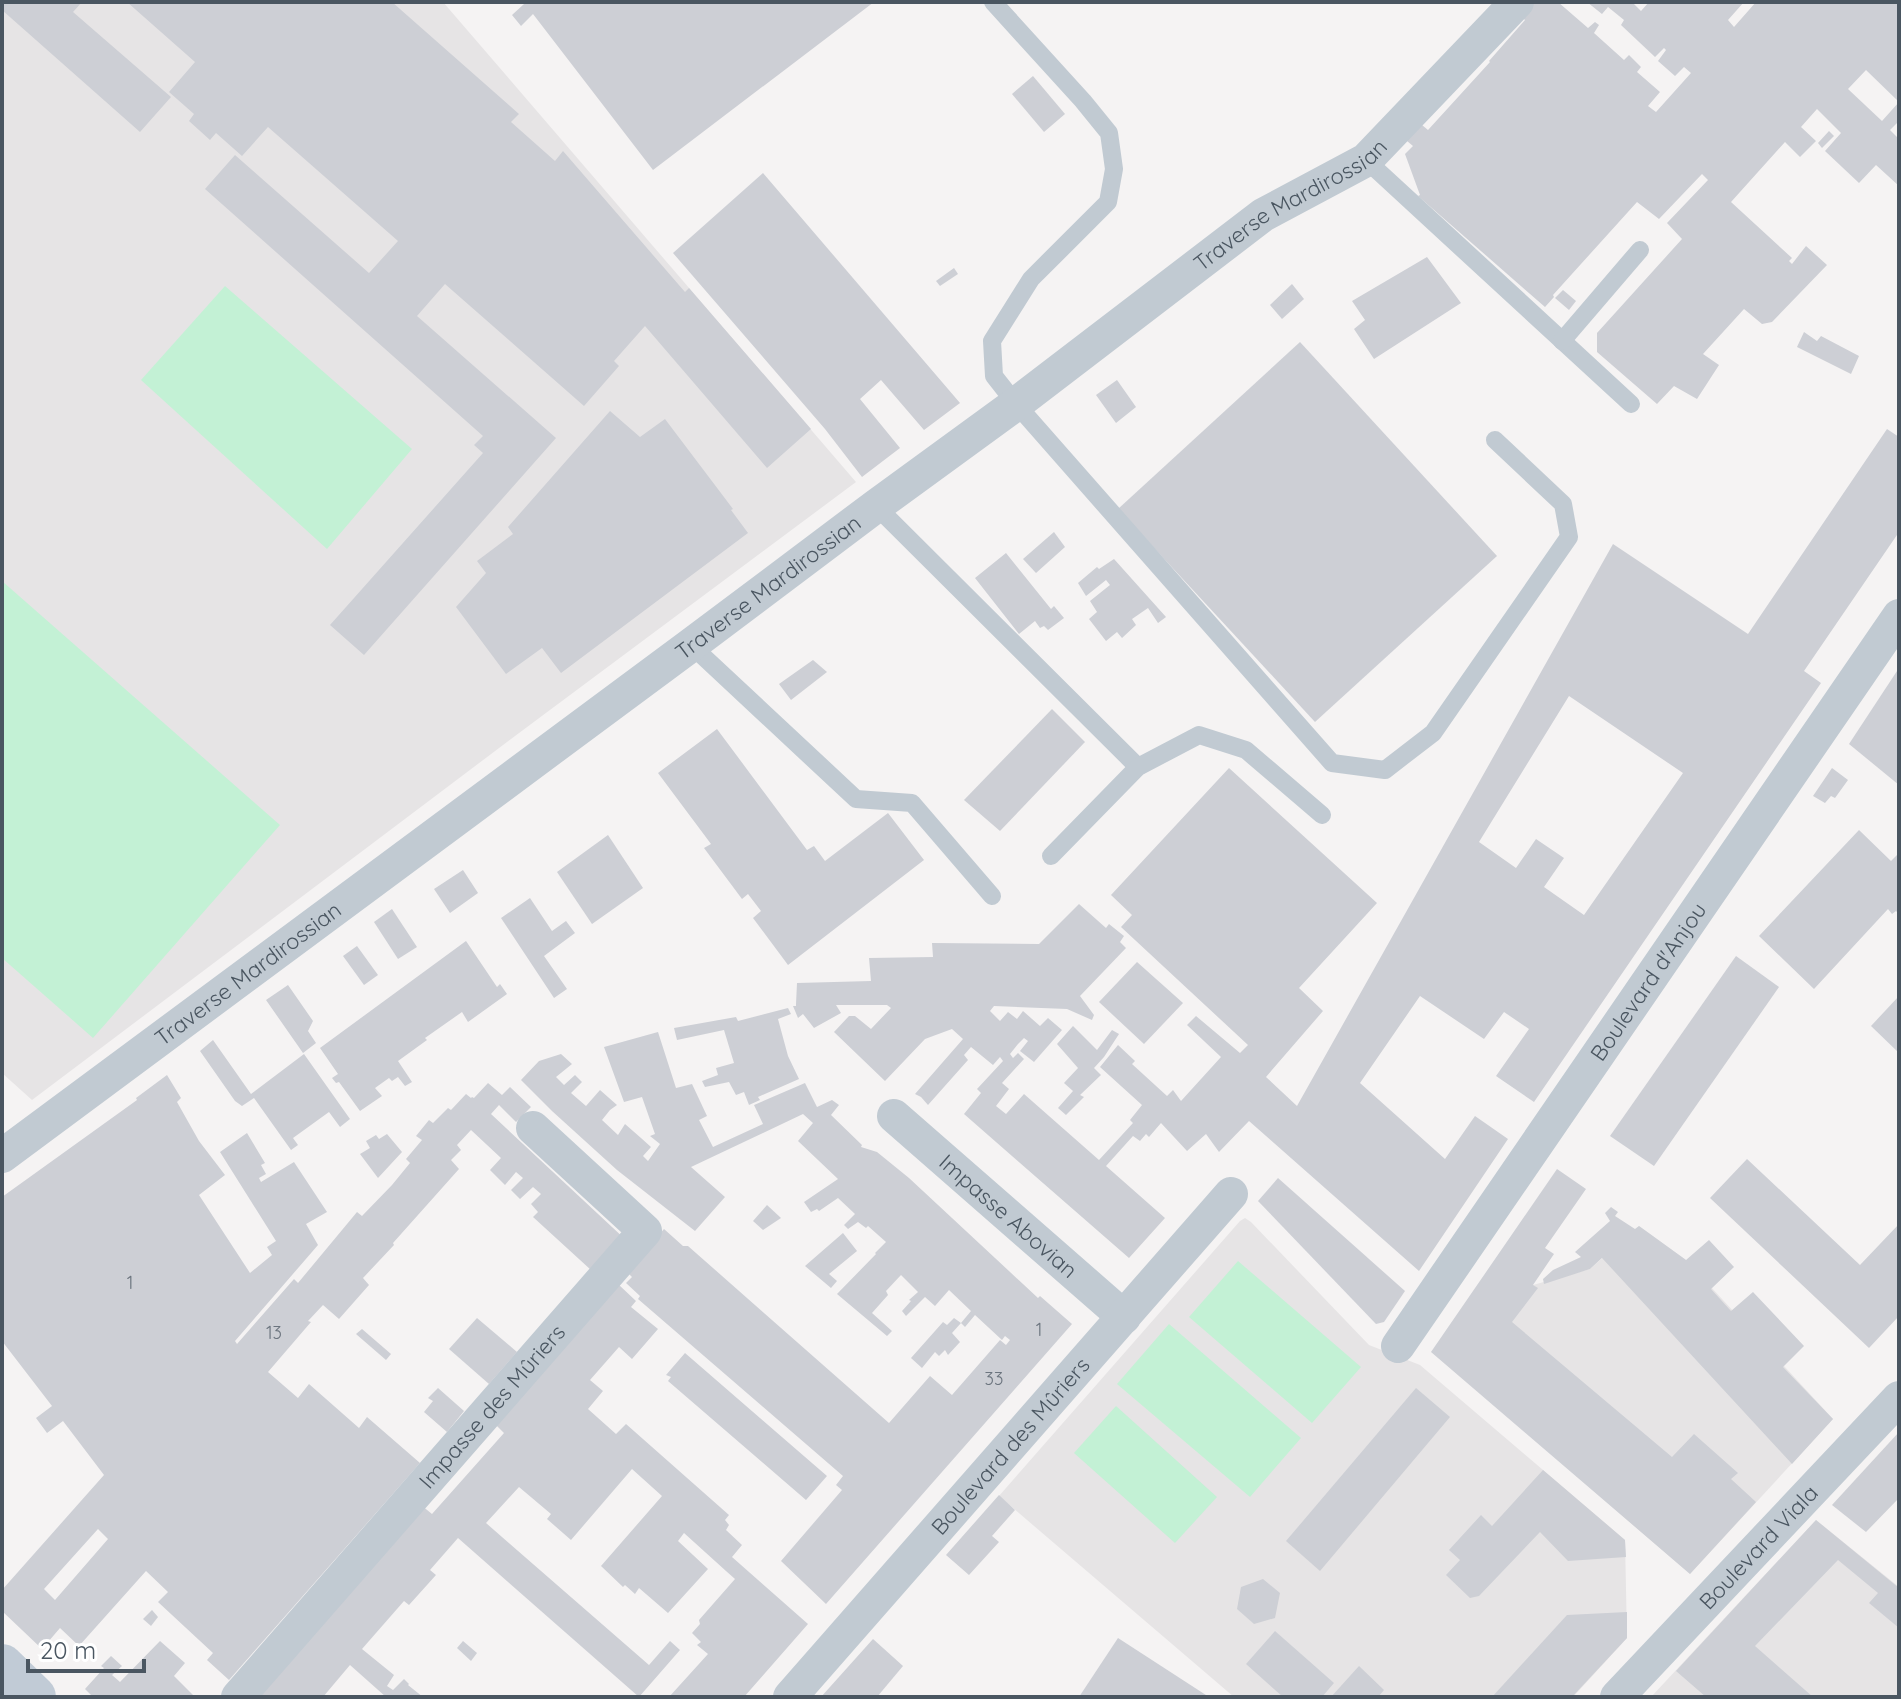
<svg xmlns="http://www.w3.org/2000/svg" width="1901" height="1699" font-family="Quicksand,sans-serif">
<style>
.education{fill:#e6e4e5}
.green{fill:#c3f1d5}
.building{fill:#cdcfd5;fill-rule:evenodd}
.lines{fill:none;stroke-linecap:round;stroke-linejoin:round}
.lane{stroke:#c1cad2;stroke-width:18}
.street{stroke:#c1cad2;stroke-width:34}
.secondary{stroke:#c1cbd6;stroke-width:44}
.labels{text-anchor:middle;stroke-width:6;stroke-linejoin:round;paint-order:stroke}
.number-label{font-size:18px;fill:#6b747e}
.street-label{font-size:22px;fill:#4a5661;stroke:#fff}
</style>
<rect width="100%" height="100%" fill="#f5f3f3"/>
<!-- education -->
<g class="education">
<polygon points="2,2 443,2 856,482 511,739 32,1100 2,1073"/>
<polygon points="1245,1218 1251,1222 1369,1345 1420,1365 1625,1540 1627,1638 1573,1697 1234,1697 999,1496 1240,1221"/>
<polygon points="1639,1226 1686,1260 1833,1419 1690,1574 1465,1380 1533,1285 1590,1269"/>
<polygon points="1816,1520 1899,1587 1899,1697 1651,1697"/>
</g>
<!-- green -->
<g class="green">
<polygon points="225,286 412,449 327,549 141,380"/>
<polygon points="2,581 280,825 93,1038 2,958"/>
<polygon points="1238,1261 1361,1367 1312,1423 1189,1317"/>
<polygon points="1169,1324 1301,1438 1250,1497 1117,1384"/>
<polygon points="1116,1406 1217,1497 1175,1543 1074,1453"/>
</g>
<!-- building -->
<g class="building">
<polygon points="2,2 82,2 73,12 171,97 140,132 2,10"/>
<polygon points="127,2 392,2 519,114 511,122 555,161 563,151 685,292 689,288 811,429 767,468 645,326 614,361 619,366 584,406 445,284 417,316 556,438 364,655 330,625 483,453 474,445 483,436 205,189 235,155 369,273 398,241 268,127 242,156 216,133 210,140 189,121 194,114 169,92 195,62"/>
<polygon points="522,2 874,2 653,170 533,14 521,26 512,15 524,4"/>
<polygon points="1525,2 1558,2 1588,28 1595,22 1599,25 1594,33 1624,60 1629,55 1641,67 1637,72 1660,92 1648,106 1656,112 1691,73 1684,67 1675,76 1658,61 1666,50 1664,48 1655,57 1621,25 1624,20 1608,7 1602,14 1587,2 1632,2 1641,11 1649,2 1744,2 1728,20 1734,27 1756,2 1895,2 1899,5 1899,102 1866,70 1848,89 1882,121 1899,102 1899,121 1890,130 1899,139 1899,186 1876,165 1859,183 1825,151 1841,133 1817,109 1801,127 1816,141 1800,157 1785,142 1731,202 1792,258 1789,261 1792,264 1806,246 1827,265 1772,322 1762,324 1744,309 1703,354 1719,365 1697,399 1674,386 1657,404 1597,352 1597,333 1682,239 1667,223 1708,180 1702,174 1659,219 1637,202 1553,295 1554,297 1545,307 1418,196 1420,195 1405,154 1413,146 1401,136 1416,120 1428,130 1490,62 1489,61 1525,20 1516,11"/>
<polygon points="1033,76 1065,114 1044,132 1012,94"/>
<polygon points="1829,131 1834,136 1822,148 1818,143"/>
<polygon points="763,173 960,403 924,430 881,380 860,399 900,448 862,477 825,429 673,253"/>
<polygon points="1427,257 1461,303 1374,359 1354,329 1365,320 1352,301"/>
<polygon points="954,268 958,274 940,286 936,281"/>
<polygon points="1292,284 1304,299 1282,319 1270,305"/>
<polygon points="1563,290 1576,301 1569,310 1555,298"/>
<polygon points="1804,332 1817,341 1821,336 1859,356 1851,374 1797,347"/>
<polygon points="1300,342 1497,556 1315,722 1118,509"/>
<polygon points="1117,380 1136,407 1116,423 1096,395"/>
<polygon points="610,411 640,437 665,419 733,509 731,510 748,533 561,673 542,648 506,674 456,607 486,573 477,561 513,534 508,527"/>
<path d="M 1887,429 L 1899,437 L 1899,532 L 1804,671 L 1821,683 L 1534,1102 L 1496,1076 L 1529,1029 L 1504,1012 L 1484,1039 L 1420,996 L 1360,1083 L 1445,1159 L 1475,1116 L 1508,1139 L 1419,1271 L 1249,1121 L 1219,1152 L 1206,1134 L 1187,1151 L 1161,1123 L 1149,1137 L 1146,1134 L 1140,1141 L 1133,1136 L 1106,1166 L 1165,1218 L 1129,1258 L 964,1114 L 981,1093 L 977,1089 L 1003,1061 L 1000,1057 L 993,1065 L 971,1047 L 964,1055 L 968,1060 L 928,1105 L 921,1097 L 915,1094 L 963,1039 L 952,1029 L 925,1039 L 885,1081 L 834,1032 L 849,1016 L 855,1016 L 871,1029 L 891,1008 L 887,1005 L 836,1005 L 841,1013 L 814,1028 L 803,1014 L 798,1018 L 793,1006 L 796,1006 L 796,1004 L 797,983 L 871,981 L 869,958 L 933,957 L 932,943 L 1039,944 L 1079,904 L 1106,928 L 1109,924 L 1124,936 L 1120,942 L 1126,948 L 1080,996 L 1094,1015 L 1092,1020 L 1067,1009 L 994,1006 L 990,1011 L 1000,1021 L 1008,1012 L 1017,1019 L 1023,1011 L 1040,1026 L 1048,1018 L 1062,1030 L 1034,1062 L 1020,1051 L 1028,1041 L 1024,1038 L 1018,1044 L 1010,1054 L 1013,1058 L 1018,1053 L 1024,1059 L 1002,1083 L 1009,1089 L 996,1106 L 1006,1114 L 1024,1094 L 1099,1160 L 1133,1123 L 1130,1120 L 1142,1105 L 1100,1067 L 1118,1045 L 1135,1061 L 1132,1064 L 1167,1096 L 1173,1090 L 1181,1101 L 1221,1057 L 1187,1025 L 1196,1016 L 1240,1053 L 1248,1045 L 1121,927 L 1132,915 L 1111,895 L 1229,768 L 1377,903 L 1299,988 L 1323,1011 L 1266,1077 L 1297,1106 L 1613,544 L 1748,634 ZM 1569,696 L 1683,773 L 1584,915 L 1544,887 L 1564,858 L 1536,839 L 1516,868 L 1479,842 Z"/>
<polygon points="1054,532 1065,547 1036,573 1023,559"/>
<polygon points="1006,553 1051,609 1054,606 1064,618 1048,630 1044,626 1040,628 1035,621 1019,634 975,578"/>
<polygon points="1114,559 1166,617 1158,623 1148,608 1132,619 1136,625 1122,638 1117,632 1106,641 1089,619 1097,612 1090,601 1110,585 1106,580 1086,596 1078,583 1097,567 1099,569"/>
<polygon points="813,660 827,672 791,700 779,684"/>
<polygon points="1899,668 1899,785 1849,744"/>
<polygon points="1052,709 1085,742 1000,831 964,800"/>
<polygon points="717,729 807,850 814,846 825,861 888,813 924,860 788,965 753,918 761,911 748,894 742,899 704,848 711,844 658,773"/>
<polygon points="1832,768 1848,780 1835,798 1831,796 1825,803 1813,796"/>
<polygon points="1859,830 1891,861 1899,853 1899,914 1896,911 1892,914 1888,909 1814,989 1759,936"/>
<polygon points="608,835 643,888 592,924 557,872"/>
<polygon points="463,870 478,893 450,913 434,889"/>
<polygon points="530,898 552,931 566,921 575,933 544,956 567,989 554,998 501,918"/>
<polygon points="392,909 417,947 398,959 374,922"/>
<polygon points="466,941 497,987 500,984 507,994 468,1022 462,1012 425,1038 427,1040 398,1061 412,1082 405,1086 398,1077 392,1081 389,1078 375,1088 382,1096 360,1111 339,1082 336,1083 332,1078 338,1074 320,1048"/>
<polygon points="357,946 378,975 364,985 343,956"/>
<polygon points="1736,956 1779,987 1654,1166 1610,1136"/>
<polygon points="1137,962 1183,1003 1144,1044 1099,1002"/>
<polygon points="288,985 313,1021 308,1031 316,1043 303,1053 266,1000"/>
<polygon points="1899,996 1899,1053 1871,1026"/>
<polygon points="788,1008 791,1014 778,1019 788,1056 799,1079 758,1097 760,1100 749,1105 744,1092 736,1095 729,1082 705,1087 702,1081 718,1075 716,1068 734,1063 724,1030 677,1040 674,1028 736,1017 738,1021"/>
<polygon points="1073,1026 1097,1050 1112,1030 1119,1034 1104,1057 1094,1068 1101,1075 1080,1095 1084,1097 1066,1115 1058,1108 1073,1091 1064,1083 1078,1068 1057,1044"/>
<polygon points="658,1032 676,1088 692,1084 707,1116 699,1120 713,1147 763,1124 754,1105 805,1083 817,1107 832,1100 839,1105 831,1115 862,1145 861,1147 877,1152 909,1178 1038,1298 1040,1296 1072,1324 826,1604 781,1561 842,1490 836,1485 843,1476 638,1299 640,1296 626,1283 632,1277 627,1272 664,1229 683,1246 688,1246 889,1423 930,1376 952,1395 1000,1340 1006,1345 1010,1340 1005,1336 1002,1340 975,1315 965,1327 961,1323 952,1333 960,1342 948,1355 945,1350 939,1356 935,1352 922,1368 911,1358 943,1322 947,1325 954,1318 961,1323 971,1311 949,1290 935,1306 925,1297 906,1316 902,1311 911,1301 909,1300 918,1292 901,1275 886,1291 888,1295 872,1313 892,1331 887,1336 837,1294 876,1254 875,1253 886,1242 868,1226 866,1228 858,1222 848,1229 844,1225 855,1214 838,1198 819,1211 817,1209 811,1212 804,1202 838,1179 798,1141 813,1123 803,1114 691,1167 725,1197 695,1231 617,1170 552,1111 521,1080 539,1061 561,1054 572,1064 556,1077 564,1085 575,1075 582,1082 571,1093 586,1106 600,1090 617,1105 610,1110 602,1120 618,1135 625,1124 641,1138 651,1147 643,1156 648,1161 660,1144 650,1136 655,1134 642,1097 624,1102 604,1047"/>
<polygon points="213,1040 251,1094 304,1054 350,1119 340,1127 329,1112 293,1138 298,1145 291,1150 254,1098 242,1106 235,1101 200,1051"/>
<path d="M 167,1075 L 181,1098 L 177,1102 L 199,1141 L 225,1175 L 199,1195 L 250,1273 L 272,1255 L 267,1247 L 276,1241 L 220,1152 L 247,1133 L 265,1163 L 261,1165 L 266,1174 L 259,1178 L 261,1182 L 294,1162 L 327,1212 L 306,1224 L 318,1245 L 235,1341 L 237,1344 L 294,1279 L 298,1283 L 357,1212 L 362,1216 L 392,1185 L 410,1163 L 406,1159 L 422,1140 L 416,1136 L 429,1120 L 433,1123 L 448,1108 L 451,1110 L 466,1094 L 471,1098 L 472,1097 L 474,1098 L 488,1083 L 502,1095 L 510,1087 L 531,1107 L 516,1122 L 499,1105 L 491,1114 L 627,1241 L 591,1270 L 533,1217 L 538,1212 L 531,1204 L 541,1194 L 533,1187 L 520,1199 L 511,1190 L 523,1178 L 516,1172 L 505,1185 L 490,1170 L 501,1158 L 471,1130 L 457,1145 L 461,1150 L 451,1160 L 459,1169 L 393,1243 L 394,1245 L 363,1278 L 369,1285 L 339,1319 L 323,1305 L 308,1321 L 311,1322 L 268,1372 L 298,1398 L 309,1384 L 359,1428 L 367,1417 L 420,1463 L 229,1680 L 207,1660 L 213,1653 L 158,1602 L 168,1592 L 146,1571 L 79,1646 L 60,1628 L 42,1649 L 2,1611 L 2,1590 L 104,1475 L 63,1421 L 47,1433 L 36,1418 L 52,1406 L 2,1341 L 2,1197 L 137,1100 L 136,1098 ZM 98,1529 L 108,1539 L 55,1600 L 44,1589 Z"/>
<polygon points="387,1134 402,1152 378,1178 360,1154 370,1148 366,1141 376,1135 379,1139"/>
<polygon points="1747,1159 1860,1265 1899,1224 1899,1316 1869,1348 1710,1198"/>
<polygon points="1557,1169 1586,1189 1545,1248 1554,1254 1533,1285 1538,1288 1512,1322 1672,1457 1694,1434 1738,1473 1731,1479 1756,1502 1690,1574 1431,1352"/>
<polygon points="1278,1178 1405,1291 1384,1322 1376,1324 1258,1201"/>
<polygon points="767,1205 781,1218 763,1230 753,1221"/>
<polygon points="1611,1207 1618,1212 1615,1216 1635,1229 1639,1226 1686,1260 1709,1240 1734,1267 1711,1289 1731,1311 1753,1292 1804,1346 1783,1367 1833,1419 1792,1464 1602,1258 1590,1269 1544,1284 1543,1279 1553,1270 1581,1257 1575,1252 1610,1221 1605,1213"/>
<polygon points="843,1233 857,1251 829,1274 837,1281 831,1288 805,1266"/>
<polygon points="618,1284 636,1301 631,1307 658,1329 632,1359 619,1347 590,1380 603,1391 588,1409 616,1434 626,1424 729,1515 725,1520 729,1525 726,1530 742,1545 732,1557 808,1624 744,1697 669,1697 708,1654 697,1645 701,1642 692,1633 700,1624 699,1620 735,1579 726,1571 684,1533 678,1541 708,1569 668,1613 639,1588 635,1594 625,1585 623,1587 601,1566 662,1496 632,1469 571,1540 547,1519 551,1514 519,1487 486,1523 649,1665 670,1641 680,1650 639,1697 458,1538 430,1570 436,1575 409,1605 404,1601 362,1649 394,1675 387,1686 393,1690 404,1679 409,1684 408,1685 423,1697 386,1697 350,1665 323,1697 253,1697 421,1505 432,1514 504,1433 494,1423"/>
<polygon points="477,1318 517,1352 489,1384 449,1349"/>
<polygon points="362,1329 391,1354 386,1360 356,1334"/>
<polygon points="685,1353 827,1476 806,1500 668,1381 671,1377 666,1375"/>
<polygon points="438,1388 464,1411 447,1432 424,1412 433,1401 428,1398"/>
<polygon points="1416,1388 1450,1417 1320,1571 1286,1541"/>
<polygon points="1899,1432 1899,1498 1866,1532 1832,1505"/>
<polygon points="1543,1470 1625,1540 1626,1557 1568,1561 1540,1532 1479,1596 1470,1598 1446,1575 1460,1560 1449,1550 1481,1515 1492,1526"/>
<polygon points="999,1495 1015,1510 992,1536 999,1542 969,1575 946,1555"/>
<polygon points="1816,1520 1899,1588 1899,1628 1869,1603 1878,1593 1838,1560 1755,1646 1813,1697 1706,1697 1676,1671"/>
<polygon points="1263,1579 1280,1593 1275,1618 1254,1624 1237,1609 1241,1587"/>
<polygon points="152,1610 158,1617 151,1626 143,1619"/>
<polygon points="1627,1612 1627,1638 1572,1697 1492,1697 1567,1615"/>
<polygon points="1275,1631 1334,1683 1322,1697 1283,1697 1246,1664"/>
<polygon points="1118,1638 1209,1697 1079,1697"/>
<polygon points="873,1639 903,1666 877,1697 821,1697"/>
<polygon points="160,1641 185,1663 174,1676 195,1697 93,1697 85,1689 104,1668 101,1666 111,1656 122,1666 112,1675 120,1682"/>
<polygon points="463,1641 477,1653 471,1661 457,1648"/>
<polygon points="1359,1666 1384,1690 1378,1697 1331,1697"/>
</g>
<g class="lines">
<!-- lane -->
<g class="lane">
<polyline points="993,2 1083,101 1109,133 1114,169 1108,202 1031,279 992,341 994,376 1016,404 1332,763 1385,770 1433,733 1569,537 1563,504 1495,440"/>
<polyline points="1366,160 1631,404"/>
<polyline points="1562,341 1640,250"/>
<polyline points="876,506 1138,767"/>
<polyline points="691,645 856,799 912,803 992,896"/>
<polyline points="1051,856 1138,767 1199,735 1246,750 1322,815"/>
</g>
<!-- street -->
<g class="street">
<path id="s1" d="M 894,1116 L 1124,1317"/>
<path id="s2" d="M 2,1156 L 691,645 L 876,506 L 1016,404 L 1263,215 L 1366,160 L 1517,2"/>
<path id="s3" d="M 1398,1346 L 1899,616"/>
<path id="s4" d="M 238,1697 L 645,1231 L 533,1128"/>
<path id="s5" d="M 790,1697 L 1231,1194"/>
<path id="s6" d="M 1617,1697 L 1899,1398"/>
</g>
<!-- secondary -->
<polyline class="secondary" points="2,1666 34,1697"/>
</g>
<g class="labels">
<!-- number labels -->
<g class="number-label">
<text x="130" y="1289">1</text>
<text x="1039" y="1336">1</text>
<text x="274" y="1339">13</text>
<text x="994" y="1385">33</text>
</g>
<!-- street labels -->
<g class="street-label">
<text dy="8" stroke="none"><textPath href="#s2" startOffset="1602">Traverse Mardirossian</textPath></text>
<text dy="8" stroke="none"><textPath href="#s2" startOffset="954">Traverse Mardirossian</textPath></text>
<text dy="8" stroke="none"><textPath href="#s2" startOffset="306">Traverse Mardirossian</textPath></text>
<text dy="8" stroke="none"><textPath href="#s3" startOffset="442">Boulevard d'Anjou</textPath></text>
<text dy="8" stroke="none"><textPath href="#s1" startOffset="152">Impasse Abovian</textPath></text>
<text dy="8" stroke="none"><textPath href="#s4" startOffset="386">Impasse des Mûriers</textPath></text>
<text dy="8" stroke="none"><textPath href="#s5" startOffset="334">Boulevard des Mûriers</textPath></text>
<text dy="8" stroke="none"><textPath href="#s6" startOffset="206">Boulevard Viala</textPath></text>
</g>
</g>
<!-- border -->
<rect width="1901" height="1699" fill="none" stroke="#4a5661" stroke-width="8"/>
<!-- scale -->
<path d="M28 1659v12h116v-12" fill="none" stroke="#4a5661" stroke-width="4"/>
<text x="40" y="1659" font-size="24" fill="#4a5661" stroke="#ffffff" stroke-width="6" paint-order="stroke">20 m</text>
</svg>
